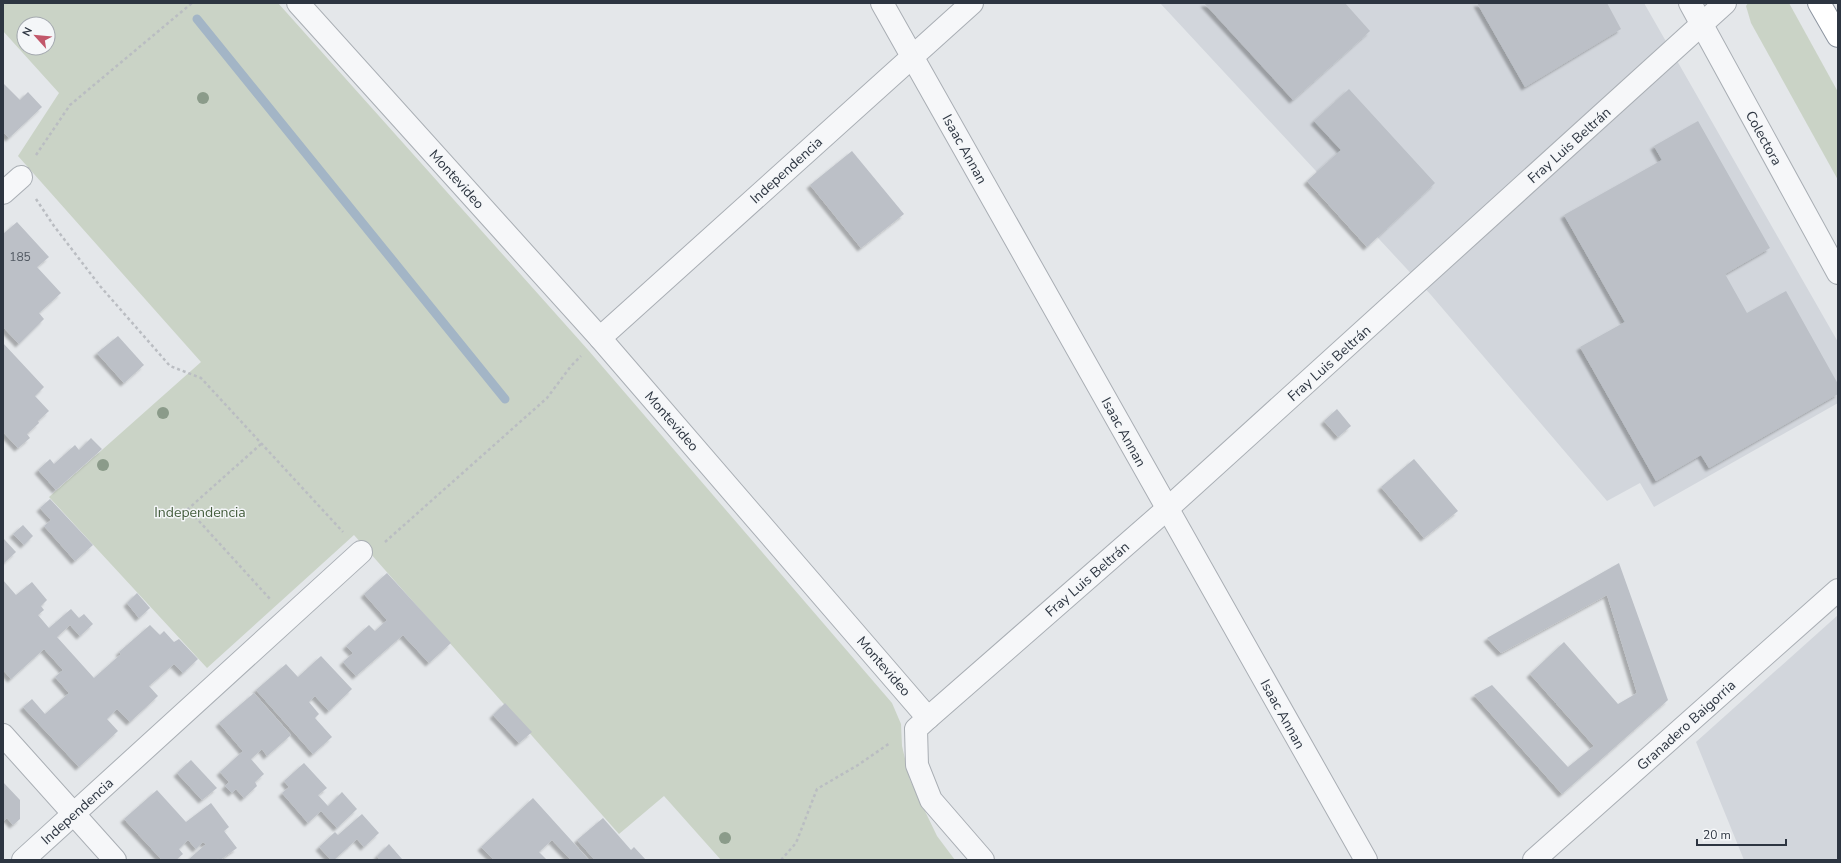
<svg xmlns="http://www.w3.org/2000/svg" width="1841" height="863" font-family="'Nunito Sans',sans-serif">
<style>
.built{fill:#d2d6dc}
.green{fill:#cad3c6;fill-rule:evenodd}
.lines{fill:none;stroke-linecap:round;stroke-linejoin:round}
.stream{stroke:#a3b5c6;stroke-width:9}
.building{fill:#bcc0c7;filter:url(#shadow)}
.minor-casing{stroke:#a9aeb4;stroke-width:24}
.highway-casing{stroke:#8d95a0;stroke-width:24}
.path{stroke:#babdc2;stroke-width:2.5;stroke-dasharray:3 3;stroke-linecap:butt}
.minor{stroke:#f6f7f9;stroke-width:22}
.highway{stroke:#fff;stroke-width:22}
.tree{fill:#8b9b8a}
.labels{text-anchor:middle;stroke-width:3;stroke-linejoin:round;paint-order:stroke}
.number-label{font-size:12px;fill:#515862}
.street-label{font-size:14px;fill:#2d3541;stroke:#f4f6f8}
.park-label{font-size:14px;fill:#435c3c;stroke:#f4f6f8}
</style>
<defs>
<filter id="shadow"><feDropShadow dx="-3.5" dy="3.5" stdDeviation="1" flood-color="#0004"/></filter>
</defs>
<rect width="100%" height="100%" fill="#e4e7ea"/>
<!-- built -->
<g class="built">
<polygon points="1160,3 1644,3 1838,342 1838,403 1654,507 1640,483 1607,501 1431,295"/>
<polygon points="1838,615 1838,860 1744,860 1696,742"/>
</g>
<!-- green -->
<g class="green">
<path d="M 3,3 L 278,3 L 589,351 L 892,703 L 901,724 L 902,746 L 910,780 L 937,836 L 955,860 L 721,860 L 664,796 L 619,834 L 354,535 L 207,668 L 49,497 L 201,362 L 18,156 L 59,93 L 3,31 ZM 24,24 L 48,24 L 48,48 L 24,48 Z"/>
<polygon points="1748,3 1789,3 1838,92 1838,180 1751,23 1746,6"/>
</g>
<g class="lines">
<!-- stream -->
<polyline class="stream" points="197,19 505,399"/>
</g>
<!-- building -->
<g class="building">
<polygon points="1204,3 1345,3 1370,31 1293,100"/>
<polygon points="1477,3 1607,3 1621,29 1525,87"/>
<polygon points="3,83 20,100 28,92 42,107 9,138 3,132"/>
<polygon points="1349,89 1435,183 1367,247 1307,181 1341,150 1314,121"/>
<polygon points="1698,121 1770,248 1725,274 1747,313 1786,291 1838,384 1838,394 1709,468 1701,455 1656,481 1580,347 1625,322 1564,215 1662,160 1654,146"/>
<polygon points="852,151 904,214 861,248 810,185"/>
<polygon points="17,222 49,257 37,267 61,293 39,313 44,319 19,344 3,327 3,234"/>
<polygon points="118,336 144,365 124,383 97,353"/>
<polygon points="3,343 44,387 35,396 49,411 38,421 39,423 27,434 30,438 18,448 3,432"/>
<polygon points="1337,409 1351,426 1338,437 1324,421"/>
<polygon points="91,438 102,449 56,490 38,470 50,459 54,464 75,445 79,450"/>
<polygon points="1414,459 1458,511 1424,538 1381,487"/>
<polygon points="50,499 93,545 75,561 44,526 51,520 40,508"/>
<polygon points="23,525 33,536 24,545 13,534"/>
<polygon points="3,538 16,552 3,564"/>
<polygon points="1619,563 1668,700 1562,794 1474,695 1492,685 1568,767 1594,746 1530,674 1564,642 1618,704 1637,693 1607,595 1501,653 1487,638"/>
<polygon points="387,573 451,643 429,663 403,635 356,676 343,662 353,653 346,646 369,625 375,631 387,620 364,594"/>
<polygon points="3,580 16,595 32,582 47,600 41,606 44,610 38,615 49,628 71,609 79,618 84,614 93,624 80,636 70,625 57,637 94,678 121,654 119,652 150,625 160,635 164,631 174,642 179,639 198,659 183,673 174,664 149,686 158,696 130,722 117,709 107,719 118,731 79,767 23,707 32,699 45,714 69,693 55,677 63,670 44,649 11,679 3,670"/>
<polygon points="137,593 150,608 139,618 127,603"/>
<polygon points="321,656 352,689 329,711 315,696 309,702 319,714 315,718 332,737 313,754 256,690 286,664 298,677"/>
<polygon points="254,693 291,735 267,756 262,749 251,759 264,774 255,782 257,786 244,798 236,789 232,793 225,786 229,782 220,772 243,751 219,723"/>
<polygon points="505,703 532,732 519,743 493,715"/>
<polygon points="191,760 217,788 202,800 177,773"/>
<polygon points="304,763 327,788 318,795 328,806 342,792 357,809 337,828 321,811 308,823 282,793 289,787 284,781"/>
<polygon points="3,782 20,800 20,819 13,825 7,818 3,822"/>
<polygon points="157,790 186,822 211,803 229,827 224,831 237,848 220,860 218,858 216,860 188,860 206,844 203,842 196,849 188,840 179,849 183,854 176,860 162,860 124,819"/>
<polygon points="533,798 589,860 571,860 552,840 539,852 547,860 494,860 481,847"/>
<polygon points="362,814 379,833 364,847 357,839 334,860 331,860 319,847 335,832 338,835"/>
<polygon points="603,818 631,850 634,847 646,860 593,860 593,858 577,840"/>
<polygon points="389,844 402,859 403,860 380,860 377,856"/>
</g>
<g class="lines">
<!-- minor casing -->
<g class="minor-casing">
<g id="minor">
<polyline points="298,3 600,338 928,718 916,729 917,765 931,800 983,860"/>
<polyline points="882,3 1366,860"/>
<polyline points="1690,3 1838,273"/>
<polyline points="3,193 21,177"/>
<polyline points="600,338 972,3"/>
<polyline points="928,718 1167,509 1725,3"/>
<polyline points="3,735 115,860"/>
<polyline points="23,860 361,552"/>
<polyline points="1534,860 1838,590"/>
</g>
</g>
<!-- highway casing -->
<g class="highway-casing">
<polyline id="highway" points="1819,3 1838,36"/>
</g>
<!-- path -->
<g class="path">
<polyline points="36,155 70,105 192,3"/>
<polyline points="36,199 54,226 100,286 170,366 201,378 343,532"/>
<polyline points="261,444 188,509 270,599"/>
<polyline points="385,542 547,398 571,366 581,356"/>
<polyline points="781,860 796,843 817,789 858,765 890,743"/>
</g>
<!-- minor -->
<use href="#minor" class="minor"/>
<!-- highway -->
<use href="#highway" class="highway"/>
</g>
<!-- trees -->
<g class="tree">
<circle cx="203" cy="98" r="6"/>
<circle cx="163" cy="413" r="6"/>
<circle cx="103" cy="465" r="6"/>
<circle cx="725" cy="838" r="6"/>
</g>
<g class="labels">
<!-- number labels -->
<g class="number-label">
<text x="20" y="261">185</text>
</g>
<!-- street labels -->
<g class="street-label">
<text transform="translate(1764 138) rotate(61)" y="5">Colectora</text>
<text transform="translate(1569 145) rotate(-42)" y="5">Fray Luis Beltrán</text>
<text transform="translate(965 149) rotate(61)" y="5">Isaac Annan</text>
<text transform="translate(786 170) rotate(-42)" y="5">Independencia</text>
<text transform="translate(457 179) rotate(48)" y="5">Montevideo</text>
<text transform="translate(1329 363) rotate(-42)" y="5">Fray Luis Beltrán</text>
<text transform="translate(672 421) rotate(49)" y="5">Montevideo</text>
<text transform="translate(1124 432) rotate(61)" y="5">Isaac Annan</text>
<text transform="translate(1087 579) rotate(-41)" y="5">Fray Luis Beltrán</text>
<text transform="translate(884 666) rotate(49)" y="5">Montevideo</text>
<text transform="translate(1283 714) rotate(61)" y="5">Isaac Annan</text>
<text transform="translate(1686 725) rotate(-42)" y="5">Granadero Baigorria</text>
<text transform="translate(77 811) rotate(-42)" y="5">Independencia</text>
</g>
<!-- park labels -->
<g class="park-label">
<text x="200" y="517">Independencia</text>
</g>
</g>
<!-- border -->
<rect width="1841" height="863" fill="none" stroke="#2d3541" stroke-width="8"/>
<!-- north arrow -->
<g transform="translate(36 36) rotate(297)"><circle r="19" fill="#f4f6f8" stroke="#a4a9af"/>
<path d="M0-3L7 15L0 10L-7 15Z" fill="#c2576a"/>
<text y="-6" font-size="11" font-weight="bold" text-anchor="middle" fill="#2d3541">N</text>
</g>
<!-- scale -->
<path d="M1697 839v6h89v-6" fill="none" stroke="#2d3541" stroke-width="2"/>
<text x="1703" y="839" font-size="12" fill="#2d3541" stroke="#f4f6f8" stroke-width="3" paint-order="stroke">20 m</text>
</svg>
